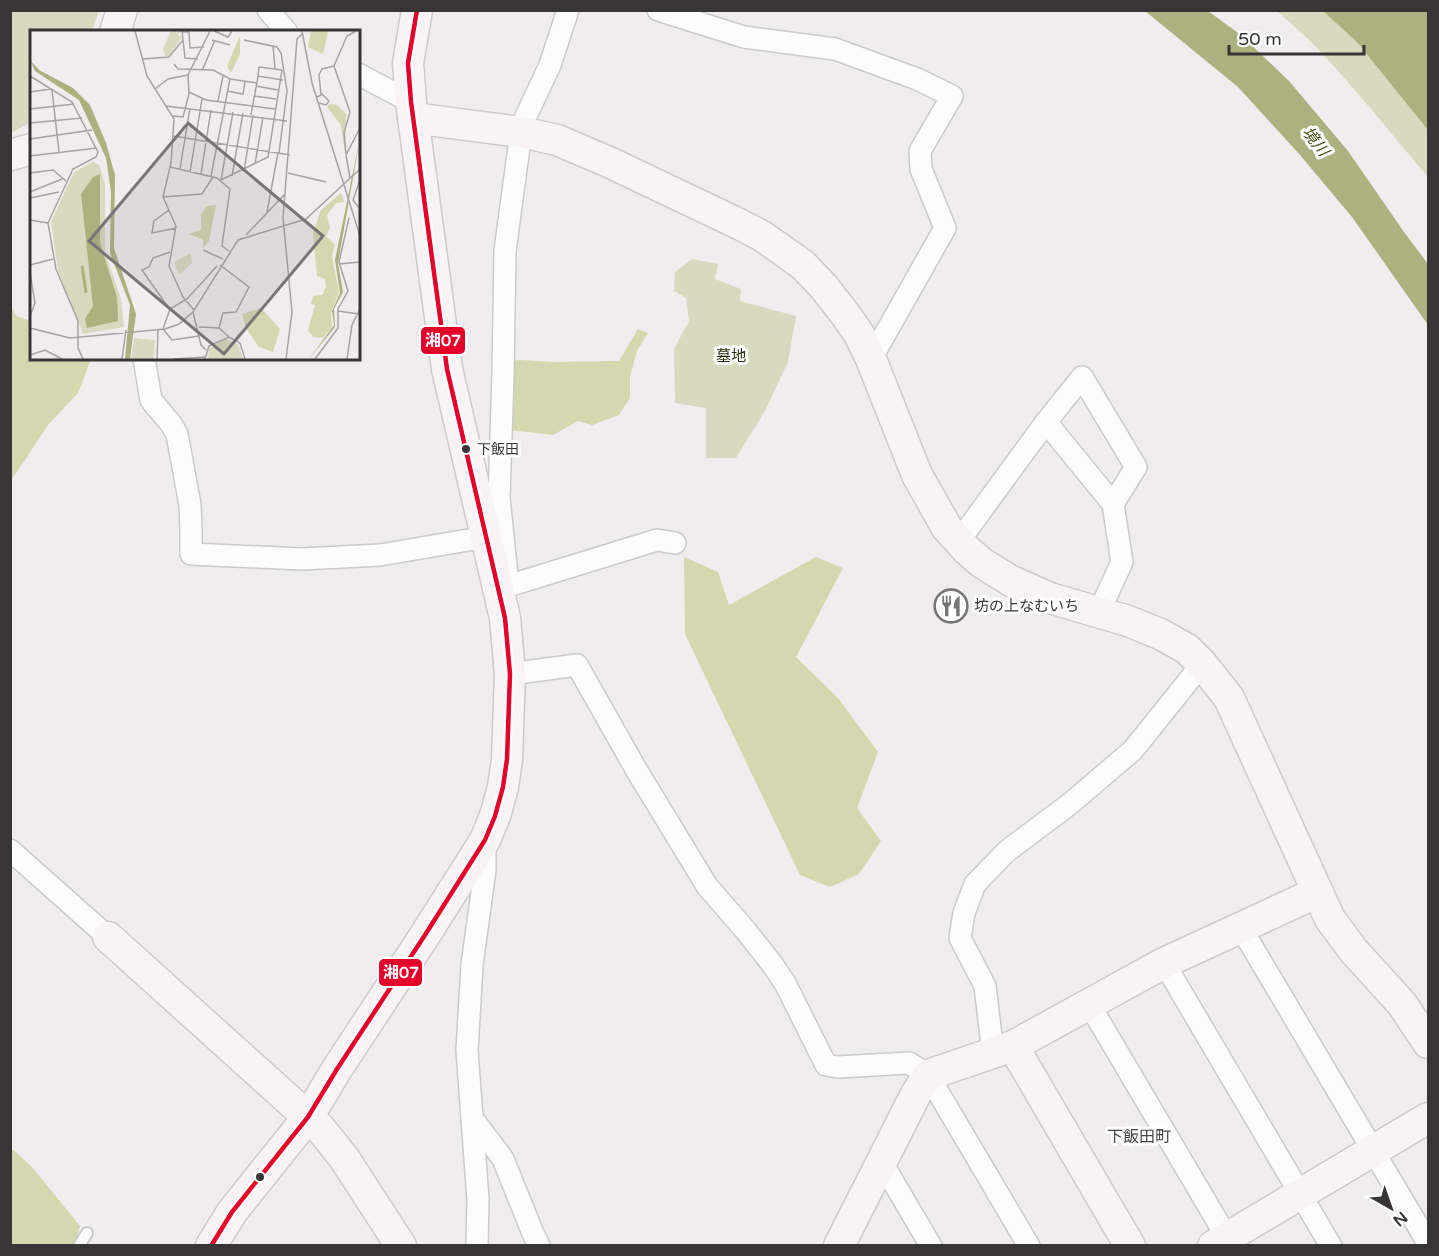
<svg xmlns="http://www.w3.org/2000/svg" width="1439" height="1256" font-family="'Varela Round','Noto Sans JP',sans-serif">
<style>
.green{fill:#d7dabf}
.forest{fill:#d3d8af}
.water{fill:#acb27f}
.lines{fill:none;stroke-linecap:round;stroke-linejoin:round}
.lane-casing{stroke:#cccbcc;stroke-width:14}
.street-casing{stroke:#cccbcc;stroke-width:24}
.secondary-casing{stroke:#cccbcc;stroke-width:33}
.lane{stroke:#fdfcfc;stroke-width:10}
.street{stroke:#fdfcfc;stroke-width:21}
.secondary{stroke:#f8f4f6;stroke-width:30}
.bus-1-casing{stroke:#fff;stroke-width:9}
.bus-1{stroke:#e4002b;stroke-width:4.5}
.bus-dot{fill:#373536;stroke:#fff;stroke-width:2}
.labels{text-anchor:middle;stroke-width:6;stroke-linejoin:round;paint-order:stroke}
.bus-label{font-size:14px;fill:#373536;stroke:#fff;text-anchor:start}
.park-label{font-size:15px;fill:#2a2d0d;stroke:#fff}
.poi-label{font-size:15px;fill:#373536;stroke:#fff;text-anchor:start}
.water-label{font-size:16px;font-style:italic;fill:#484d16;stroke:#fff}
.neighbourhood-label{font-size:16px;fill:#484547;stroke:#fff}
.inset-river{fill:none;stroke:#acb27f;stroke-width:3}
.inset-road{fill:none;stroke:#a5a3a4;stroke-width:1.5}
.view{fill:#777576;fill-opacity:0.15;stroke:#777576;stroke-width:3}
.inset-edge{fill:none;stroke:#373536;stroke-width:3}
.line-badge{stroke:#fff;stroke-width:2}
.badge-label{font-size:16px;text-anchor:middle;font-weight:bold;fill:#fff}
</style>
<rect width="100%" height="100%" fill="#efedee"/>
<!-- green -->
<g class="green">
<polygon points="10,11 99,11 92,31 32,32 31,122 11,133"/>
<path d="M 1277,11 L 1428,11 L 1428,177 C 1391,134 1356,89 1317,48 C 1305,35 1290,23 1277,11 Z"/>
<polygon points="692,259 718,264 715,279 741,289 740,301 796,316 788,362 765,411 736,458 706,458 706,408 675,403 674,349 689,321 686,298 674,291 675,272"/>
</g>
<!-- forest -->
<g class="forest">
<polygon points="11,305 16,316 31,321 32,358 91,359 78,393 48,425 25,460 11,480"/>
<polygon points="638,329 648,333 637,351 630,376 630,398 619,415 592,425 578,421 553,435 510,430 510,361 521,360 552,362 619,361"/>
<polygon points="684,557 718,572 729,605 816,557 843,568 796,657 838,698 878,752 857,808 881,841 859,874 830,887 800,875 685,634"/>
<polygon points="10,1147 32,1167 80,1226 75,1245 11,1245"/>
</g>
<!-- water -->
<g class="water">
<polygon points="1145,11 1208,11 1241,35 1289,81 1348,151 1404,232 1428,264 1428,325 1352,217 1300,155 1238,87"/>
<polygon points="1323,11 1428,11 1428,130 1357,42"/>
</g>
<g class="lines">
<!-- lane casing -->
<g class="lane-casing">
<polyline id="lane" points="79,1246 87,1233"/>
</g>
<!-- street casing -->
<g class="street-casing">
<g id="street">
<polyline points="268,10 287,32"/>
<polyline points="658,10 744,37 835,49 917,79 952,96 920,151 921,169 945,228 871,359"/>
<polyline points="358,74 411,102"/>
<polyline points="144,358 151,400 171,424 177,434 190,505 191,528 191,554 302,559 380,555 486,537"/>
<polyline points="1046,422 1113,504"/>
<polyline points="959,541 1046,422 1082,377 1136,467 1113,504 1122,562 1099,612"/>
<polyline points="507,575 499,498 503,375 505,251 521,132 526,116 550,65 568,10"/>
<polyline points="498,589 657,540 675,543"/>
<polyline points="510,674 577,665 637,771 707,886 746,931 772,964 785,983 826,1065 838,1067 909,1063 928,1075 1029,1246"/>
<polyline points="10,850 108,937"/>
<polyline points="1241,928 1428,1243"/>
<polyline points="1164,963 1331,1246"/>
<polyline points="1089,1004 1232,1246"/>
<polyline points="993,1053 985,986 960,938 964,913 975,884 1007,851 1071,803 1133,750 1202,664"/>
<polyline points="472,1118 503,1159 532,1231 539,1246"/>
<polyline points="881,1161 931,1246"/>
<polyline points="477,1246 478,1200 467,1050 472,965 485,870 485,840"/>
</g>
</g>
<!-- secondary casing -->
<g class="secondary-casing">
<g id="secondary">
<polyline points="115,32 122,10"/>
<polyline points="413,118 521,132 557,140 611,163 741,225 762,236 803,265 823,286 845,314 859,334 871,359 917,475 947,528 967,550 982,563 1011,581 1050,598 1128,621 1160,634 1187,649 1202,664 1229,698 1330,919 1353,950 1402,1004 1428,1043"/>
<polyline points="10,155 32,149"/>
<polyline points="108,937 320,1128 344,1158 401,1246"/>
<polyline points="1013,1046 1130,1246"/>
<polyline points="211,1246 232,1212 308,1117 337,1069 425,935 485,840 495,816 503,787 507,759 510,674 505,618 447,369 411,102 408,63 417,10"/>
<polyline points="839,1246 916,1094 928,1075 1013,1046 1164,963 1318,892"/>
<polyline points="1213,1246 1428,1118"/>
</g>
</g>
<!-- lane -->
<use href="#lane" class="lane"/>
<!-- street -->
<use href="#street" class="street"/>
<!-- secondary -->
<use href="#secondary" class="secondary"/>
<!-- bus-1 casing -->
<g class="bus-1-casing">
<polyline id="bus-1" points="211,1246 232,1212 308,1117 337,1069 425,935 485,840 495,816 503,787 507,759 510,674 505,618 447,369 411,102 408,63 417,10"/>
</g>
<!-- bus-1 -->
<use href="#bus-1" class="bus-1"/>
</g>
<!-- icons -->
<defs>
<g id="restaurant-ring" transform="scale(1.725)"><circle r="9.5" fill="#fff" stroke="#777576" stroke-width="1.5"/><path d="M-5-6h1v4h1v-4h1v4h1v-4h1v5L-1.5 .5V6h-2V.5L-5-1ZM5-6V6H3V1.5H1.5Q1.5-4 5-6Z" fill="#777576"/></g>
</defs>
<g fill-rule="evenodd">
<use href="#restaurant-ring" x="951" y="606"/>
</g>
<!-- markers -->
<g class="bus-dot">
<circle cx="466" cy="449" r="5"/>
<circle cx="260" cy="1177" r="5"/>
</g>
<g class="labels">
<!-- bus labels -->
<g class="bus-label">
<text x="477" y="454">下飯田</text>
</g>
<!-- park labels -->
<g class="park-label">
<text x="731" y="361">墓地</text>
</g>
<!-- poi labels -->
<g class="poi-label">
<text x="974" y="611">坊の上なむいち</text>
</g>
<!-- water labels -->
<g class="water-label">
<text transform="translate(1316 141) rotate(52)" y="6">境川</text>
</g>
<!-- neighbourhood labels -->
<g class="neighbourhood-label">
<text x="1139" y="1142">下飯田町</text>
</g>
</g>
<!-- overview -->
<g transform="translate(30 30)">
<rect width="330" height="330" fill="#efedee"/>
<path d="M 141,1 L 152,1 L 147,5 L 152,7 L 139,26 L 135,26 L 133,19 ZM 63,132 L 69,135 L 75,155 L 75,222 L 91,269 L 94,297 L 53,304 L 28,240 L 21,192 L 44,142 ZM 161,223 L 162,233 L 149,245 L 144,232 ZM 104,308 L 125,310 L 124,329 L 101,329 ZM 195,309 L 208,314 L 213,329 L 178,329 L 179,319 Z" fill="#d7dabf"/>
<path d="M 281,1 L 298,1 L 293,24 L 278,17 ZM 210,6 L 210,24 L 201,43 L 197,36 ZM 300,74 L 307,75 L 316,84 L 315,124 L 311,95 L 297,77 ZM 311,163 L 314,172 L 306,173 L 297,185 L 300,198 L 296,206 L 305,215 L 302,226 L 309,262 L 301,283 L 302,296 L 293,308 L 283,307 L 278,300 L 285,275 L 281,274 L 283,266 L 292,265 L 296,257 L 295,249 L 287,246 L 283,203 L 291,180 ZM 186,175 L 179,211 L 173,218 L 173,210 L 159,204 L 171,200 L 171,184 L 177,176 ZM 231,278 L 250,299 L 243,322 L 229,317 L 216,298 L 212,284 Z" fill="#d3d8af"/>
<path d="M 0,30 L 9,40 L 43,58 L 60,75 L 76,113 L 85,145 L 84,218 L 106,284 L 100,329 L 95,329 L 100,275 L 80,223 L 81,162 L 76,128 L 49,70 L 5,41 ZM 330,108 L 308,233 L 313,262 L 304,279 L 305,297 L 279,329 L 304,295 L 302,281 L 310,263 L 305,230 ZM 70,144 L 70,213 L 87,267 L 88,291 L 57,298 L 55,289 L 63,276 L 51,164 L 63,147 Z" fill="#acb27f"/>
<path class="inset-river" d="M 52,236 L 56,263"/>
<path class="inset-road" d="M 105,1 L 117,46 L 144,89 L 141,133 L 133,167 L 146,196 L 139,236 L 153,267 L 164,280M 152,1 L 155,28 L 168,29M 184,1 L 198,7 L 202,1M 272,1 L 282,53 L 330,206M 153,2 L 159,2 L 160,18 L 174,17M 182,10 L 200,15M 214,10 L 247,17 L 251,23 L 257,61 L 249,123M 243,15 L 245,39M 112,29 L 139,27 L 152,11M 144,34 L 148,39 L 183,40 L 200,49 L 227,53M 172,41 L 185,10M 0,46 L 42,72 L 68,122 L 66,127 L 43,139 L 18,193 L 26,239 L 48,291 L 48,318 L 53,329M 228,46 L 229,37 L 252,40M 226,56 L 248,60M 125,59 L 138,49 L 158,45M 22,60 L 29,122M 197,61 L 213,64 L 215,52M 0,62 L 21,59M 159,62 L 176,70 L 245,79M 224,66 L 246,69M 287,67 L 291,65 L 289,45 L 292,39 L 304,36M 188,71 L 193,46M 289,73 L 296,75 L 299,71 L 290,62M 136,76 L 257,91M 0,79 L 44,74M 221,85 L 228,46 L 253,50M 143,86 L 153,87 L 159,64 L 158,45 L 180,1M 0,93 L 52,88M 143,106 L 260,125M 0,109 L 62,100M 316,124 L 314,103 L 320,82 L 304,36 L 317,6 L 326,1M 0,126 L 67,118M 225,134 L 233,87M 140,137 L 187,148 L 200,159 L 192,216 L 199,221M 150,139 L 160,78M 214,141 L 223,85M 160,142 L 172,69M 0,143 L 23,140 L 36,151M 258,143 L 296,152M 171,144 L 181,80M 181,146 L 200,49M 202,146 L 213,83M 320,148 L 316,125 L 330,98M 191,150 L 238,127 L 252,40M 191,150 L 203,82M 330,150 L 323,170 L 330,179M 0,162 L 32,149M 133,167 L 172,164 L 183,147M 0,168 L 29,162M 139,180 L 124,191 L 122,203 L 146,198M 237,182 L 248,123M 0,190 L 18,193M 216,205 L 255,164M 173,220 L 193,229M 309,234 L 330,232M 0,235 L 23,229M 0,243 L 5,273 L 0,286M 140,280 L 112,240 L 119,237 L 123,228 L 140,222M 308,281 L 329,284M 163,282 L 171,315 L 176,320M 169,297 L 189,298 L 199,307M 0,298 L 40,308 L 135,299 L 149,294 L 163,282 L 208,210 L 276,189 L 330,139M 189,298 L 193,283 L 206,282 L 219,257 L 190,235M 169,306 L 142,310 L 133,299 L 140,279 L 157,269 L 187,236M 0,325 L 15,320 L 32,329M 92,329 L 96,300M 127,329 L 128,300M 144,329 L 175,327M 175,329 L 179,316 L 199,307 L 210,313 L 215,329M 256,329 L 262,282 L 253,188 L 267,9 L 272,4M 285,329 L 308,298 L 308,279 L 318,261 L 309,232 L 319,188M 317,329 L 322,295 L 330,279"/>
<path class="view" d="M 158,93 L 293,206 L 194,324 L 59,211 Z"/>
<rect width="330" height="330" class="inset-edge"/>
</g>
<g class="line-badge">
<rect x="420" y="326" width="46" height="29" rx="6" fill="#e4002b"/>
<rect x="378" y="958" width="45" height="29" rx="6" fill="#e4002b"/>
</g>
<g class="badge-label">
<text x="443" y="346">湘07</text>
<text x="401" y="978">湘07</text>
</g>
<!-- border -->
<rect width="1439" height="1256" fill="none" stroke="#373536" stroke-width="24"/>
<!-- north arrow -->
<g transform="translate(1391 1208) rotate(140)" stroke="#ffffff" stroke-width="4.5" paint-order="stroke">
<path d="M0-4.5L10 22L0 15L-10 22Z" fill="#373536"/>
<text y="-9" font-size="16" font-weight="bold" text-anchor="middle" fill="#373536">N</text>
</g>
<!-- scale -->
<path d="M1229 45v9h135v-9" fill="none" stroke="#373536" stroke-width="3"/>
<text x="1238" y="45" font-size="18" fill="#373536" stroke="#ffffff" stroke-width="4.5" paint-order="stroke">50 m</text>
</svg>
